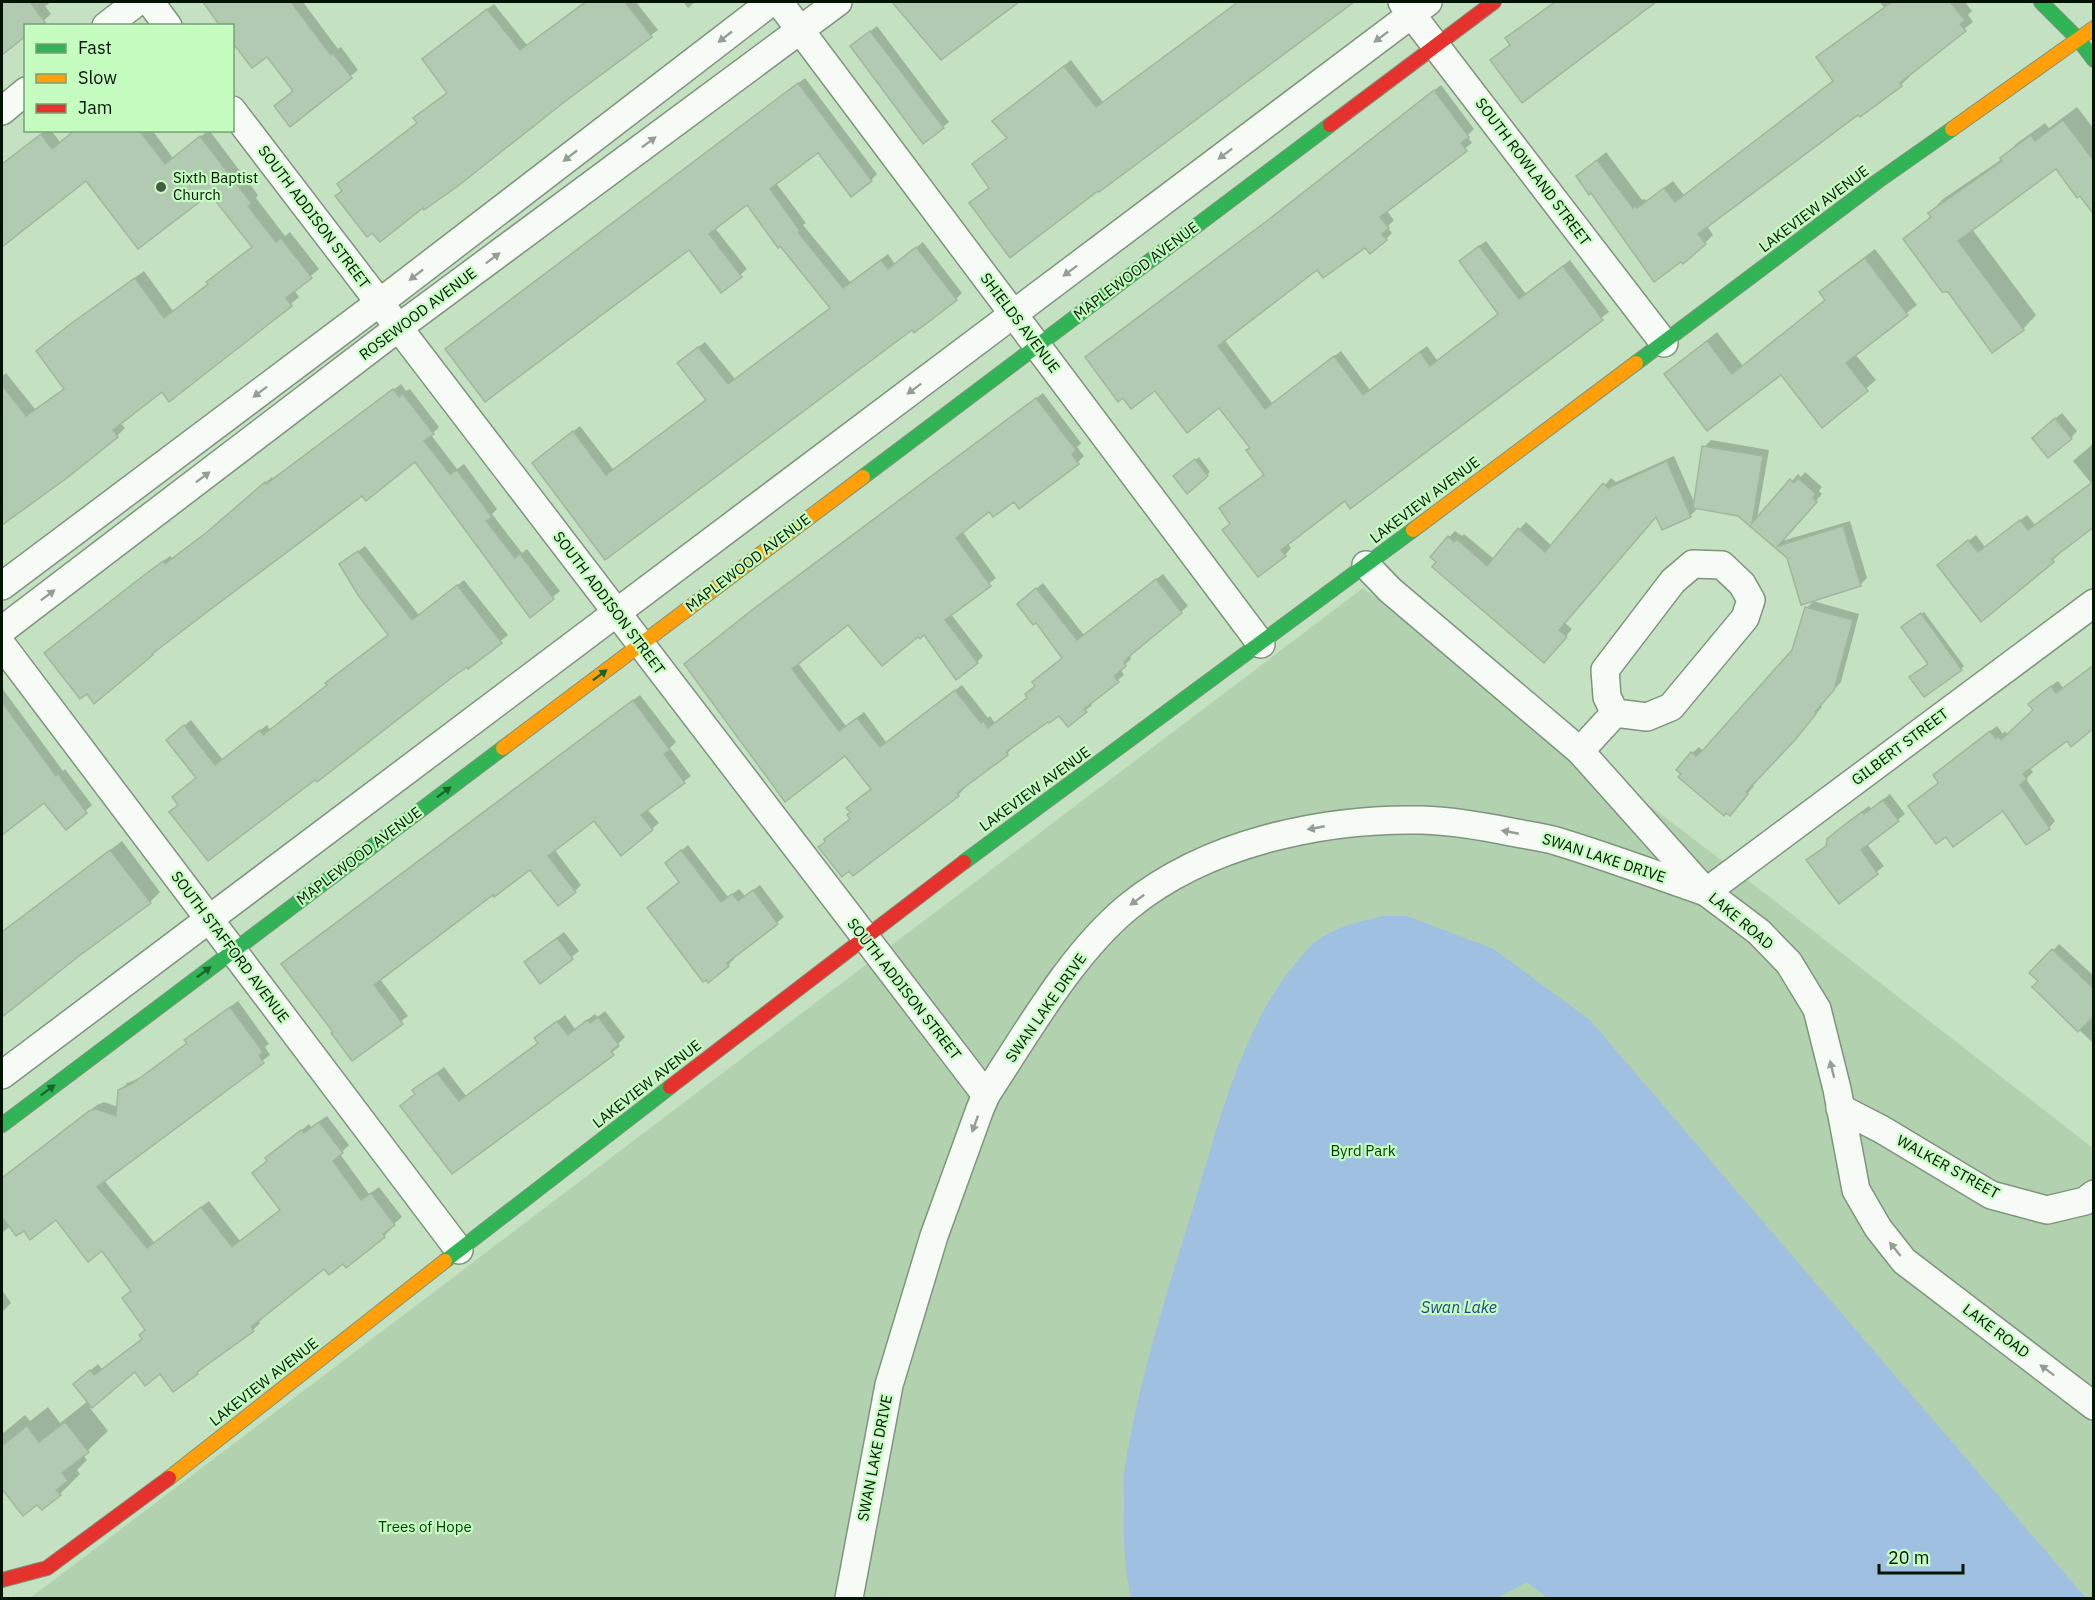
<svg xmlns="http://www.w3.org/2000/svg" width="2095" height="1600" font-family="'IBM Plex Sans',sans-serif">
<style>
.green{fill:#b2d2af}
.water{fill:#a0c0e2}
.shadow{fill:#0003}
.building{fill:#b2cab1;stroke:#a0b79e;stroke-width:1.5}
.lines{fill:none;stroke-linecap:round;stroke-linejoin:round}
.street-casing{stroke:#7e947c;stroke-width:30}
.fast-casing{stroke:#7e947c;stroke-width:16}
.slow-casing{stroke:#7e947c;stroke-width:16}
.jam-casing{stroke:#7e947c;stroke-width:16}
.street{stroke:#f6fbf6;stroke-width:27}
.fast{stroke:#30b455;stroke-width:14}
.slow{stroke:#ff9f0a;stroke-width:14}
.jam{stroke:#e5322d;stroke-width:14}
.oneway{fill:#949f94}
.oneway2{fill:#19642c}
.poi-dot{fill:#465d45;stroke:#c5fdc1;stroke-width:2}
.labels{text-anchor:middle;stroke-width:4.5;stroke-linejoin:round;paint-order:stroke}
.street-label{font-size:15px;fill:#021502;stroke:#c5fdc1}
.poi-label{font-size:15px;fill:#021502;stroke:#c5fdc1;text-anchor:start}
.park-label{font-size:15px;fill:#023c04;stroke:#c5fdc1}
.water-label{font-size:16px;font-style:italic;fill:#21438a;stroke:#c5fdc1}
</style>
<rect width="100%" height="100%" fill="#c4e2c2"/>
<!-- green -->
<polygon class="green" points="1363,588 1758,888 2093,1148 2093,1598 30,1598"/>
<!-- water -->
<path class="water" d="M 1382,916 L 1407,916 L 1494,949 L 1590,1020 L 2086,1598 L 1547,1598 L 1527,1582 L 1497,1598 L 1131,1598 C 1124,1567 1123,1536 1124,1504 C 1124,1493 1123,1482 1124,1472 C 1138,1383 1166,1294 1193,1208 C 1220,1120 1244,1013 1311,946 C 1329,928 1358,922 1382,916 Z"/>
<!-- shadow -->
<g class="shadow">
<polygon points="2,2 52,2 45,6 51,14 38,26 26,26 26,35 2,53"/>
<polygon points="217,2 303,2 338,49 341,47 358,70 290,125 294,90 267,55 210,9"/>
<polygon points="584,2 636,2 658,30 423,206 337,196 343,190 346,178 418,122 448,92 430,53 494,4 527,45"/>
<polygon points="683,2 695,2 688,8"/>
<polygon points="909,2 1016,2 941,58 907,3"/>
<polygon points="1240,2 1351,2 1099,190 990,187 974,164 1008,137 1000,115 1071,60 1103,102 1168,57"/>
<polygon points="1554,2 1657,2 1628,23 1492,60 1511,44 1507,38 1513,32"/>
<polygon points="1879,2 1965,2 1972,11 1968,15 1973,22 1908,74 1910,76 1901,85 1860,115 1858,113 1707,226 1713,235 1705,243 1591,191 1578,176 1606,152 1642,200 1644,199 1646,201 1673,181 1684,195 1834,80 1818,57 1826,49 1884,7"/>
<polygon points="877,26 949,122 943,127 858,41"/>
<polygon points="805,78 877,174 871,180 818,151 776,183 806,223 803,225 850,282 888,254 895,264 923,242 962,293 956,299 912,328 605,558 534,463 580,426 613,469 707,399 685,357 705,342 735,379 831,307 748,203 715,228 747,269 721,291 689,248 454,343"/>
<polygon points="1441,85 1474,129 1467,136 1472,143 1386,210 1394,220 1387,227 1392,233 1386,239 1365,246 1317,268 1224,339 1272,403 1341,351 1370,390 1427,346 1437,360 1500,313 1467,255 1486,241 1526,294 1570,260 1609,312 1351,507 1345,499 1287,543 1291,548 1285,555 1232,523 1227,502 1265,474 1251,448 1220,406 1156,388 1093,351 1276,214"/>
<polygon points="2077,107 2094,129 2094,213 2056,167 1972,229 2036,315 2023,329 1948,290 1905,239 1932,215 1930,213 1943,199 2002,159 2016,144 2045,123 2049,128"/>
<polygon points="46,130 51,130 60,142 75,130 152,130 173,158 209,130 258,195 256,198 285,236 290,232 319,269 294,290 299,297 291,304 170,400 162,390 120,422 125,428 117,436 2,524 2,442 9,436 2,427 2,376 6,373 35,409 65,388 46,344 83,315 144,271 173,311 209,283 208,282 216,274 253,246 210,191 86,178 2,245 2,165"/>
<polygon points="1875,249 1917,305 1855,354 1876,380 1823,425 1781,373 1708,429 1666,374 1717,332 1743,366 1826,299 1821,292 1830,283"/>
<polygon points="401,384 406,391 410,389 439,427 431,435 457,469 464,464 497,509 492,514 522,553 527,549 560,591 530,616 415,460 363,494 159,648 94,702 151,570 170,556 172,558 216,525 272,477 273,479"/>
<polygon points="1043,393 1081,443 1077,447 1084,456 1078,462 1014,500 989,509 962,531 996,578 951,614 983,656 977,662 924,633 849,623 798,663 846,726 864,712 886,742 962,685 988,718 990,716 995,723 1028,697 1036,685 1034,682 1063,657 1025,598 1043,583 1084,635 1163,574 1188,606 1130,656 1131,659 1120,669 1124,675 1090,702 1092,705 1068,725 1059,714 1048,720 1012,746 1013,747 1007,754 963,787 964,789 958,795 827,841 826,839 832,833 851,818 872,788 845,753 785,800 760,604"/>
<polygon points="2062,413 2077,431 2071,438 2040,431"/>
<polygon points="1711,440 1769,450 1757,519 1798,474 1801,477 1805,472 1822,487 1819,491 1822,494 1782,541 1850,521 1867,578 1860,585 1788,557 1739,515 1696,507 1697,509 1690,516 1657,515 1565,623 1572,629 1550,655 1449,537 1455,531 1462,536 1464,534 1494,559 1526,522 1552,546 1611,478 1616,482 1674,456 1695,504 1704,447"/>
<polygon points="2094,443 2094,526 2058,553 2059,554 2053,560 1946,558 1976,535 1985,547 2027,515 2035,525 2091,483 2073,461"/>
<polygon points="1199,457 1210,472 1187,491 1178,473"/>
<polygon points="365,546 419,615 464,580 508,635 468,667 467,665 316,778 179,805 198,777 174,734 191,720 223,760 267,725 270,730 390,634 341,565"/>
<polygon points="1813,601 1859,614 1841,682 1820,705 1822,707 1801,731 1752,785 1754,786 1736,807 1692,753 1699,747 1703,751 1794,651 1807,608"/>
<polygon points="1924,612 1964,666 1961,669 1929,663 1906,625"/>
<polygon points="2094,665 2094,725 2067,738 2029,767 2033,772 2026,779 2055,821 2049,828 1940,782 1941,769 1997,726 2003,734 2005,731 2008,735 2034,710 2030,704 2036,697 2058,681 2063,688"/>
<polygon points="2,688 63,771 65,769 92,805 66,828 45,801 2,834"/>
<polygon points="640,695 676,742 670,748 691,776 647,809 659,823 652,829 595,819 554,849 581,885 575,891 530,867 493,893 380,979 408,1016 352,1059 289,958"/>
<polygon points="1890,794 1905,814 1867,844 1884,866 1840,902 1808,860 1828,844 1836,832 1847,822 1869,806 1871,809"/>
<polygon points="122,841 160,892 150,902 2,1014 2,931"/>
<polygon points="688,845 728,897 739,889 745,896 760,885 784,917 733,957 734,959 728,965 649,908 680,881 673,857"/>
<polygon points="564,932 579,951 541,982 526,962"/>
<polygon points="2059,944 2094,976 2094,1044 2034,987 2040,981 2031,973"/>
<polygon points="238,1001 269,1044 265,1047 270,1055 104,1180 154,1242 209,1201 240,1241 281,1209 267,1158 309,1124 311,1127 327,1116 349,1145 340,1154 369,1194 379,1187 402,1217 390,1227 391,1229 384,1236 343,1262 325,1267 258,1320 260,1323 253,1330 197,1373 135,1370 90,1408 108,1431 83,1455 87,1460 77,1470 80,1474 60,1494 38,1503 23,1514 2,1487 2,1434 25,1415 30,1421 48,1407 60,1423 88,1401 75,1384 98,1364 102,1369 143,1338 146,1329 132,1290 102,1249 56,1218 24,1229 10,1226 2,1233 2,1177 97,1105 104,1102 118,1107 120,1091 127,1083 142,1077 188,1042 186,1040 194,1033"/>
<polygon points="605,1011 625,1037 618,1044 619,1047 453,1172 414,1090 444,1067 466,1096 539,1042 543,1032 565,1015 575,1029 595,1014 597,1017"/>
<polygon points="2,1290 11,1303 2,1312"/>
</g>
<!-- building -->
<g class="building">
<polygon points="2,2 30,2 45,22 40,26 26,26 26,36 2,55"/>
<polygon points="203,2 291,2 331,55 333,53 352,78 290,127 274,106 293,91 267,57 252,68 232,42 232,26 220,26"/>
<polygon points="586,2 625,2 652,37 563,103 458,186 424,210 423,208 380,242 372,233 367,237 335,196 342,191 337,184 417,123 413,118 447,93 422,59 487,9 520,50"/>
<polygon points="892,2 1019,2 941,60"/>
<polygon points="1238,2 1354,2 1099,192 1098,191 1010,258 969,203 989,188 972,164 1007,138 992,121 1064,66 1096,107"/>
<polygon points="1555,2 1656,2 1522,103 1490,60 1510,45 1505,38"/>
<polygon points="1892,2 1950,2 1965,20 1960,24 1966,31 1900,83 1902,86 1860,117 1858,115 1698,234 1706,244 1683,264 1681,262 1654,282 1591,193 1589,195 1576,176 1597,160 1633,208 1635,206 1637,208 1664,188 1675,202 1833,81 1816,57"/>
<polygon points="870,31 944,128 923,144 850,46"/>
<polygon points="798,83 872,181 851,197 818,153 770,189 800,231 798,232 843,288 881,260 888,269 916,247 957,300 914,333 912,330 605,560 532,463 573,431 606,475 706,400 677,363 698,347 728,384 830,308 780,246 778,248 747,205 709,234 742,277 721,293 689,250 485,402 445,349"/>
<polygon points="1434,90 1469,137 1461,143 1467,151 1380,217 1389,228 1382,234 1387,240 1370,254 1365,248 1323,278 1317,270 1218,346 1265,409 1334,356 1363,395 1420,352 1430,366 1498,314 1459,261 1479,246 1519,299 1563,266 1603,320 1350,509 1345,501 1281,550 1286,556 1258,577 1222,530 1230,524 1219,508 1264,475 1246,450 1250,448 1219,408 1187,433 1155,391 1131,409 1123,398 1118,402 1085,357 1268,220"/>
<polygon points="2063,120 2094,161 2094,215 2080,196 2077,198 2056,169 1958,241 2024,330 1992,353 1948,292 1942,292 1903,239 1931,217 1928,213 2002,161 2000,158 2031,135 2035,141"/>
<polygon points="75,130 139,130 165,164 200,136 252,204 248,206 276,242 281,238 312,278 286,298 292,306 169,402 162,392 113,430 118,437 67,478 2,525 2,385 26,416 64,389 36,351 73,322 135,278 164,318 208,284 206,282 252,247 210,194 138,249 86,181 2,247 2,164 41,134 52,149"/>
<polygon points="1865,258 1908,315 1846,363 1868,391 1822,428 1781,375 1707,431 1664,374 1707,341 1732,374 1825,300 1819,292"/>
<polygon points="393,389 399,397 403,394 434,434 424,441 450,474 457,470 492,517 486,521 515,558 520,554 554,599 530,618 415,462 366,501 362,496 211,609 152,654 153,655 94,704 87,694 80,699 44,653 143,576 163,561 165,564 207,532 265,482 266,484"/>
<polygon points="1036,398 1076,450 1072,454 1079,464 1019,509 1014,502 993,517 989,512 956,538 991,586 945,620 978,663 956,680 924,635 920,639 918,637 882,666 848,625 792,669 839,731 857,718 880,747 955,690 981,723 983,721 988,728 1027,698 1025,694 1035,686 1032,682 1062,658 1036,623 1033,625 1017,604 1036,588 1077,640 1156,579 1182,613 1132,654 1124,662 1126,666 1114,676 1119,682 1084,709 1087,712 1068,727 1059,716 1049,723 1048,722 1006,752 1008,755 957,793 959,796 853,876 849,871 842,877 818,847 825,842 824,839 850,819 847,815 850,812 846,808 871,789 845,756 785,802 684,664 752,610"/>
<polygon points="2055,418 2072,439 2048,458 2032,438"/>
<polygon points="1702,446 1763,456 1752,523 1790,479 1794,483 1798,478 1816,494 1813,498 1817,502 1778,546 1843,526 1861,586 1801,605 1787,558 1738,516 1693,508"/>
<polygon points="1195,459 1208,476 1187,494 1173,476"/>
<polygon points="1667,461 1691,517 1662,530 1656,517 1559,630 1567,637 1544,663 1432,567 1436,562 1430,557 1448,536 1454,542 1457,539 1487,566 1518,528 1545,552 1603,483 1608,488"/>
<polygon points="2094,481 2094,527 2052,559 2054,562 1981,622 1937,565 1968,540 1978,552 2020,520 2028,530"/>
<polygon points="358,551 412,620 457,585 502,643 468,669 467,667 454,676 317,782 315,780 208,861 169,812 178,805 172,797 196,778 166,740 184,725 215,765 260,730 263,735 327,685 325,683 388,635 358,595 339,564"/>
<polygon points="1805,607 1853,620 1834,690 1815,712 1816,714 1795,740 1746,792 1748,794 1730,816 1726,813 1724,816 1678,777 1681,774 1676,770 1691,752 1696,756 1703,750 1792,650"/>
<polygon points="1921,613 1962,670 1924,697 1909,677 1928,664 1901,627"/>
<polygon points="2094,665 2094,728 2071,747 2067,741 2023,774 2027,779 2020,785 2050,829 2026,845 2003,811 1953,847 1946,837 1936,844 1908,806 1937,784 1938,782 1933,775 1990,731 1996,739 1998,736 2001,740 2033,710 2028,704 2051,686 2056,693"/>
<polygon points="633,700 670,750 664,754 685,783 641,815 653,830 621,856 594,821 548,856 576,892 558,906 530,870 494,897 493,895 374,985 403,1024 352,1061 331,1033 333,1032 281,964"/>
<polygon points="2,702 56,776 58,774 87,813 66,830 44,803 2,835"/>
<polygon points="1883,800 1899,821 1861,850 1878,874 1839,904 1806,860 1826,846 1827,839 1839,829 1862,812 1864,814"/>
<polygon points="110,850 151,903 79,956 2,1017 2,932"/>
<polygon points="681,850 721,902 732,894 738,901 753,890 778,924 727,963 729,966 708,983 706,980 703,982 647,908 679,882 665,863"/>
<polygon points="557,938 573,959 540,984 524,962"/>
<polygon points="2052,949 2094,989 2094,1016 2078,1032 2032,987 2038,981 2029,973"/>
<polygon points="230,1007 263,1052 259,1055 264,1063 97,1187 147,1248 201,1207 232,1247 280,1210 252,1173 267,1161 265,1158 301,1130 304,1133 319,1122 343,1153 333,1161 361,1200 371,1193 395,1225 383,1234 385,1237 346,1268 343,1264 329,1275 324,1269 251,1327 254,1331 197,1372 198,1374 173,1392 160,1374 145,1386 135,1372 92,1408 73,1384 90,1370 94,1375 142,1339 139,1335 145,1330 122,1298 131,1291 102,1251 88,1262 56,1220 30,1240 24,1231 16,1236 2,1217 2,1178 89,1111 96,1109 116,1116 118,1090 133,1083 187,1043 184,1040"/>
<polygon points="598,1017 619,1045 611,1051 614,1055 452,1174 400,1106 415,1094 412,1090 437,1073 459,1101 538,1043 534,1038 557,1021 568,1035 587,1020 590,1023"/>
<polygon points="65,1422 89,1452 62,1473 68,1481 56,1490 61,1495 42,1510 37,1505 23,1516 2,1489 2,1446 27,1426 39,1442"/>
</g>
<g class="lines">
<!-- street casing -->
<g class="street-casing">
<g id="street">
<polyline points="150,2 168,26"/>
<polyline points="779,2 1261,644"/>
<polyline points="1402,2 1664,343"/>
<polyline points="106,26 137,2"/>
<polyline points="232,110 986,1095"/>
<polyline points="2,111 26,91"/>
<polygon points="1693,564 1722,565 1742,584 1751,600 1745,618 1671,707 1647,717 1615,713 1607,697 1605,670 1673,581"/>
<polyline points="1366,565 1390,590 1580,751 1706,892 1759,932 1789,963 1817,1009 1837,1089 1856,1190 1878,1228 1904,1261 2094,1406"/>
<polyline points="2,586 396,290 771,2"/>
<polyline points="2,630 398,328 838,2"/>
<polyline points="2,645 459,1250"/>
<polyline points="1580,751 1615,713"/>
<polyline points="1706,892 2094,603"/>
<polyline points="2,1075 1428,2"/>
<polyline points="1840,1108 1881,1129 1991,1195 2047,1210 2085,1201 2094,1194"/>
<path d="M 849,1598 L 889,1385 L 934,1236 L 980,1109 L 986,1095 C 1027,1033 1070,955 1128,907 C 1206,843 1322,818 1422,820 C 1452,821 1482,826 1511,832 C 1526,835 1542,837 1556,841 C 1606,856 1656,875 1706,892"/>
</g>
</g>
<!-- fast casing -->
<g class="fast-casing">
<g id="fast">
<polyline points="2041,2 2078,39 2094,60"/>
<polyline points="1636,363 1878,181 1952,129"/>
<polyline points="863,477 1330,125"/>
<polyline points="964,862 1413,530"/>
<polyline points="2,1125 503,748"/>
<polyline points="445,1261 670,1087"/>
</g>
</g>
<!-- slow casing -->
<g class="slow-casing">
<g id="slow">
<polyline points="1952,129 2094,28"/>
<polyline points="1413,530 1636,363"/>
<polyline points="503,748 863,477"/>
<polyline points="169,1478 445,1261"/>
</g>
</g>
<!-- jam casing -->
<g class="jam-casing">
<g id="jam">
<polyline points="1330,125 1494,2"/>
<polyline points="670,1087 964,862"/>
<polyline points="2,1580 47,1568 169,1478"/>
</g>
</g>
<!-- street -->
<use href="#street" class="street"/>
<!-- fast -->
<use href="#fast" class="fast"/>
<!-- slow -->
<use href="#slow" class="slow"/>
<!-- jam -->
<use href="#jam" class="jam"/>
</g>
<!-- one-way arrows -->
<defs><path id="oneway-solid" d="M-6-.8H1V-3.2L6.5 0L1 3.2V.8H-6Z" transform="scale(1.5)"/></defs>
<g class="oneway">
<use href="#oneway-solid" transform="translate(725 37) rotate(142)"/>
<use href="#oneway-solid" transform="translate(1381 37) rotate(143)"/>
<use href="#oneway-solid" transform="translate(649 142) rotate(-37)"/>
<use href="#oneway-solid" transform="translate(1225 154) rotate(143)"/>
<use href="#oneway-solid" transform="translate(570 156) rotate(142)"/>
<use href="#oneway-solid" transform="translate(493 258) rotate(-37)"/>
<use href="#oneway-solid" transform="translate(1070 271) rotate(143)"/>
<use href="#oneway-solid" transform="translate(416 275) rotate(142)"/>
<use href="#oneway-solid" transform="translate(914 389) rotate(143)"/>
<use href="#oneway-solid" transform="translate(260 392) rotate(143)"/>
<use href="#oneway-solid" transform="translate(203 477) rotate(-37)"/>
<use href="#oneway-solid" transform="translate(48 595) rotate(-37)"/>
<use href="#oneway-solid" transform="translate(1316 828) rotate(169)"/>
<use href="#oneway-solid" transform="translate(1510 832) rotate(-169)"/>
<use href="#oneway-solid" transform="translate(1137 900) rotate(144)"/>
<use href="#oneway-solid" transform="translate(1832 1069) rotate(-104)"/>
<use href="#oneway-solid" transform="translate(975 1124) rotate(110)"/>
<use href="#oneway-solid" transform="translate(1895 1249) rotate(-129)"/>
<use href="#oneway-solid" transform="translate(2047 1370) rotate(-143)"/>
</g>
<g class="oneway2">
<use href="#oneway-solid" transform="translate(600 675) rotate(-37)"/>
<use href="#oneway-solid" transform="translate(444 792) rotate(-37)"/>
<use href="#oneway-solid" transform="translate(204 972) rotate(-37)"/>
<use href="#oneway-solid" transform="translate(48 1090) rotate(-37)"/>
</g>
<!-- markers -->
<circle class="poi-dot" cx="161" cy="187" r="6"/>
<g class="labels">
<!-- street labels -->
<g class="street-label">
<text transform="translate(1533 172) rotate(53)" y="5">SOUTH ROWLAND STREET</text>
<text transform="translate(1814 209) rotate(-37)" y="5">LAKEVIEW AVENUE</text>
<text transform="translate(314 217) rotate(53)" y="5">SOUTH ADDISON STREET</text>
<text transform="translate(1136 271) rotate(-37)" y="5">MAPLEWOOD AVENUE</text>
<text transform="translate(418 314) rotate(-37)" y="5">ROSEWOOD AVENUE</text>
<text transform="translate(1020 323) rotate(53)" y="5">SHIELDS AVENUE</text>
<text transform="translate(1425 500) rotate(-37)" y="5">LAKEVIEW AVENUE</text>
<text transform="translate(748 563) rotate(-37)" y="5">MAPLEWOOD AVENUE</text>
<text transform="translate(609 603) rotate(53)" y="5">SOUTH ADDISON STREET</text>
<text transform="translate(1900 747) rotate(-37)" y="5">GILBERT STREET</text>
<text transform="translate(1035 789) rotate(-36)" y="5">LAKEVIEW AVENUE</text>
<text transform="translate(359 856) rotate(-37)" y="5">MAPLEWOOD AVENUE</text>
<text transform="translate(1604 858) rotate(18)" y="5">SWAN LAKE DRIVE</text>
<text transform="translate(1741 921) rotate(40)" y="5">LAKE ROAD</text>
<text transform="translate(230 947) rotate(53)" y="5">SOUTH STAFFORD AVENUE</text>
<text transform="translate(904 989) rotate(52)" y="5">SOUTH ADDISON STREET</text>
<text transform="translate(1046 1008) rotate(-55)" y="5">SWAN LAKE DRIVE</text>
<text transform="translate(647 1084) rotate(-38)" y="5">LAKEVIEW AVENUE</text>
<text transform="translate(1948 1167) rotate(29)" y="5">WALKER STREET</text>
<text transform="translate(1996 1331) rotate(37)" y="5">LAKE ROAD</text>
<text transform="translate(264 1382) rotate(-38)" y="5">LAKEVIEW AVENUE</text>
<text transform="translate(875 1458) rotate(-79)" y="5">SWAN LAKE DRIVE</text>
</g>
<!-- poi labels -->
<g class="poi-label">
<text x="173" y="183">Sixth Baptist<tspan x="173" dy="17">Church</tspan></text>
</g>
<!-- park labels -->
<g class="park-label">
<text x="1363" y="1156">Byrd Park</text>
<text x="425" y="1532">Trees of Hope</text>
</g>
<!-- water labels -->
<g class="water-label">
<text x="1459" y="1313">Swan Lake</text>
</g>
</g>
<!-- border -->
<rect width="2095" height="1600" fill="none" stroke="#021502" stroke-width="6"/>
<!-- legend -->
<rect x="24" y="24" width="210" height="108" fill="#c5fdc1" stroke="#77a075" stroke-width="1.5"/>
<rect x="36" y="44" width="30" height="9" fill="#30b455" stroke="#77a075" stroke-width="1.5"/>
<text x="78" y="54" font-size="18" fill="#021502">Fast</text>
<rect x="36" y="74" width="30" height="9" fill="#ff9f0a" stroke="#77a075" stroke-width="1.5"/>
<text x="78" y="84" font-size="18" fill="#021502">Slow</text>
<rect x="36" y="104" width="30" height="9" fill="#e5322d" stroke="#77a075" stroke-width="1.5"/>
<text x="78" y="114" font-size="18" fill="#021502">Jam</text>
<!-- scale -->
<path d="M1879 1564v9h84v-9" fill="none" stroke="#021502" stroke-width="3"/>
<text x="1888" y="1564" font-size="18" fill="#021502" stroke="#c5fdc1" stroke-width="4.5" paint-order="stroke">20 m</text>
</svg>
